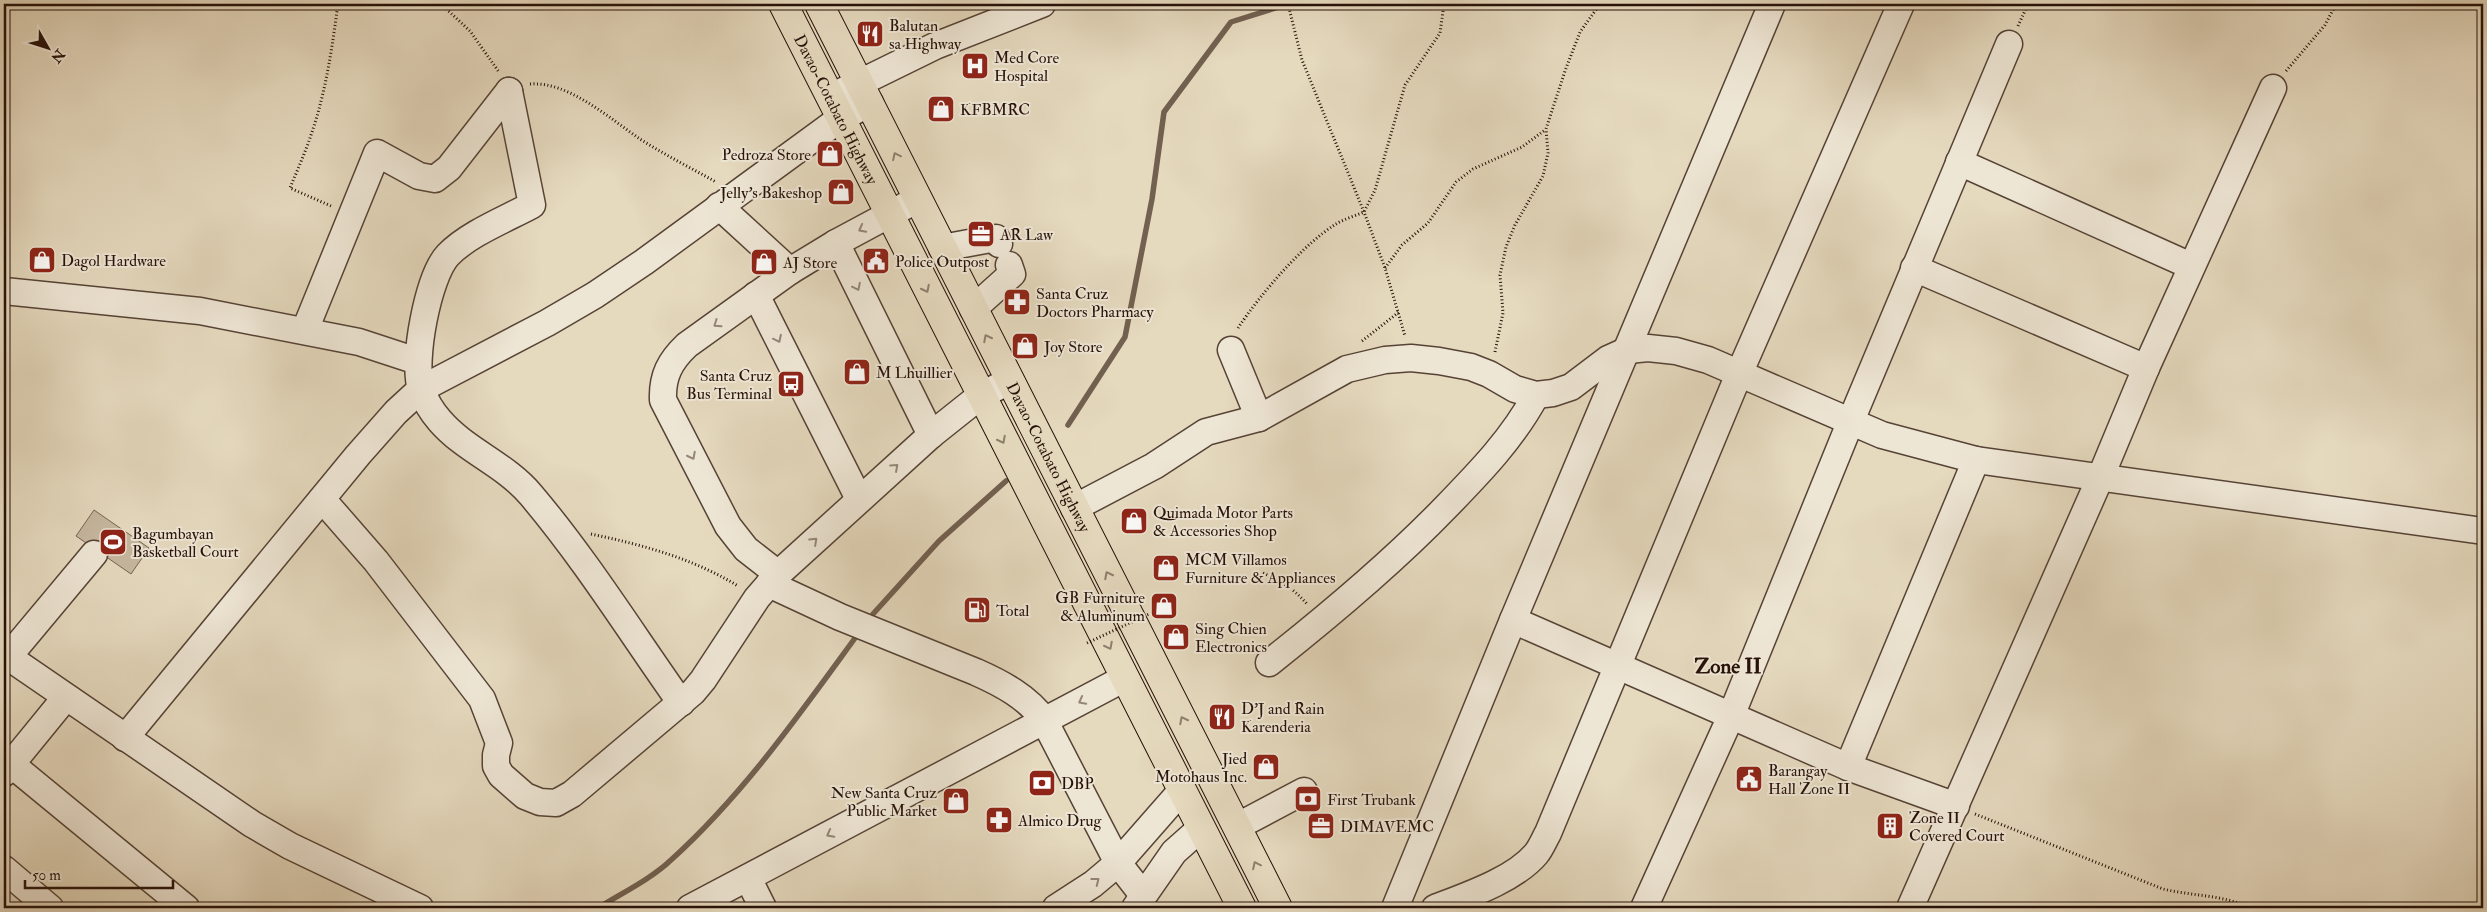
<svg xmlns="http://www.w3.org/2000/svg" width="2487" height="912" font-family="'IM FELL Double Pica',serif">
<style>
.green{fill:#c5b79f;stroke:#766454}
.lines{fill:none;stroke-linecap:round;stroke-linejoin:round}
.stream{stroke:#726050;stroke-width:5.5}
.minor-casing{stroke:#564336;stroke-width:29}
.highway-casing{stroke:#261109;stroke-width:30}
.path{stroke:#261109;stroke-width:3;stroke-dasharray:1 2.5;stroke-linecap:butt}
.minor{stroke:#eee6d5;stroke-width:26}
.highway{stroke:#e5d9be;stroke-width:28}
.path-bridge{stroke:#261109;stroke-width:3;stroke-dasharray:1 2.5;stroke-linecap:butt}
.oneway{stroke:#8f7f6d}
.oneway2{stroke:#948679}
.labels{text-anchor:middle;stroke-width:4;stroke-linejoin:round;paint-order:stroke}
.poi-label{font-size:16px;fill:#261109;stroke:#eee6d5;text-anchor:start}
.street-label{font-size:16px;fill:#261109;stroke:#eee6d5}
.district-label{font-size:21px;font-weight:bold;fill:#261109;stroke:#eee6d5}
</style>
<rect width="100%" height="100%" fill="#e5d9be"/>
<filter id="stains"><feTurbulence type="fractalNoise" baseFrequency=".004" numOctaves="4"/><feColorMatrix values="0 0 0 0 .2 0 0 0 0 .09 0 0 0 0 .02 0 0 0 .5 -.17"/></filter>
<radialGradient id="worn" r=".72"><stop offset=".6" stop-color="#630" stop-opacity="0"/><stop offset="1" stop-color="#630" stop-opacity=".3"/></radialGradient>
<!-- green -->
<polygon class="green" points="94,510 149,548 131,574 76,536"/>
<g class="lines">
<!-- stream -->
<g class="stream">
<polyline points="1068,425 1125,337 1152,199 1164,112 1231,22 1288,4"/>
<polyline points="873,614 939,541 1006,481"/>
<path d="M 598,908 C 622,893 651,879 671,860 C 744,794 801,712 858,634"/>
</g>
<!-- minor casing -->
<g class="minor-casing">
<g id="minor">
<path d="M 509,91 L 532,205 C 506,219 468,234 448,255 C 428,276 412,362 421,389 C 425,400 432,412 440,421 C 466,451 505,464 531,495 C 586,560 632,634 681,703"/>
<polyline points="831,97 935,46 1042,4"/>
<polyline points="1959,162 2191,266"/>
<polyline points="719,206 790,271"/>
<polyline points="836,243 931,435"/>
<polyline points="942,248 996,238 999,244"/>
<polyline points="1914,268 2146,368"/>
<polyline points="4,291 200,311 359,342 417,361"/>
<polyline points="756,295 859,499"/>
<polyline points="973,309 1012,274 1009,265"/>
<polyline points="305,330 377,153 419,176 435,179 449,168 509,91"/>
<polyline points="1231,350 1259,418"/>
<polyline points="322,499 376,561 482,699 499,743 496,755 496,766 501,775 525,796 540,802 556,803 572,794 693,692 703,680 757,598 778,574 931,435 980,396 1009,381"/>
<polyline points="1074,508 1154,466 1206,432 1259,418 1347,369 1385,360 1411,358 1439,361 1471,367 1489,374 1515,389 1536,395 1553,393 1571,387 1608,359 1628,350 1648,348 1676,351 1708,360 1882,435 1976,460 2483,531"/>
<path d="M 778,574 L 746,549 L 728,526 L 663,400 C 662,376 670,361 687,345 L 790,271 L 836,243 L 918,199"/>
<path d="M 769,584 L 840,617 L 976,672 C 1003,684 1027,697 1044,720 L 1118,863 L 1143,895"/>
<polyline points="1513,620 1848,767 1956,806"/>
<polyline points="4,654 252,824 290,846 420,908"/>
<polyline points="8,657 94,554"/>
<path d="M 1269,663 C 1331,614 1391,564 1446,507 C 1480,472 1513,438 1536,395"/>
<polyline points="125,738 358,455 396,412 421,389 547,323 595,295 644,262 841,118 870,103"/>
<polyline points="11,764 186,908"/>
<polyline points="1848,767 1976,460"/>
<polyline points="4,773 66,697"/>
<polyline points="1238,826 1304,791"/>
<polyline points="4,869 50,908"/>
<polyline points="748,878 763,908"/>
<polyline points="690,908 1125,678"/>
<polyline points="1056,908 1093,884 1118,863 1182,790"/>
<polyline points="1135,908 1174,852 1201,828"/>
<polyline points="1395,908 1513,620 1772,4"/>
<path d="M 1435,908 C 1466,896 1514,880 1536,854 C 1541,848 1544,840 1548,833 L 1739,374 L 1901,4"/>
<polyline points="1644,908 1731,716 1850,423 2009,44"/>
<polyline points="1910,908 2101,476 2146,368 2273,88"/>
</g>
</g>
<!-- highway casing -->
<g class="highway-casing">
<g id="highway">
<path id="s1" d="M 783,4 L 1242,908"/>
<path id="s2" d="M 819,4 L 1278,908"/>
</g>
</g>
<!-- path -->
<g class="path">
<polyline points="203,4 206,4"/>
<polyline points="304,4 315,7 333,4"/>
<polyline points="441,4 470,31 499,72"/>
<polyline points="1288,4 1302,60 1364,212 1385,268 1405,336"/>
<polyline points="4,7 8,4"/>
<polyline points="2018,26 2028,4"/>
<polyline points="2286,71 2325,25 2336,4"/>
<path d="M 530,84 C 568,81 609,118 640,139 C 665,155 691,168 716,182"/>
<path d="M 331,206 L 290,188 C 297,171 305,153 311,135 C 326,92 332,48 338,4"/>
<polyline points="1385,268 1402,245 1428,223 1456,182 1473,169 1522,147 1545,130"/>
<path d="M 1238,328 C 1260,295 1302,245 1336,224 C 1344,219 1355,216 1364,212 L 1375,190 L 1405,85 L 1440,33 L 1444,4"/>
<polyline points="1362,341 1399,312"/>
<polyline points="1495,352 1503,313 1500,275 1506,247 1515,225 1543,176 1548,153 1546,129 1565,71 1580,32 1600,4"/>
<path d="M 591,534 C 643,545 692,558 738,586"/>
<path d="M 1263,573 C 1281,581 1294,589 1307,604"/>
<path d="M 1975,814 L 2163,889 C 2192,896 2225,895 2251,908"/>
</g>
<!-- minor -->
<use href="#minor" class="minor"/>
<!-- highway -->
<use href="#highway" class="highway"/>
<!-- path-bridge -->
<polyline class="path-bridge" points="1087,643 1149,614"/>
</g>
<!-- one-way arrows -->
<defs><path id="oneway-chevron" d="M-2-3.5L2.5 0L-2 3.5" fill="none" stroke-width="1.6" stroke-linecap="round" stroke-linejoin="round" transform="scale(1.25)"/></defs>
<g class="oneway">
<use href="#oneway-chevron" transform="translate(896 156) rotate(-116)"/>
<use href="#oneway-chevron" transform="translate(926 289) rotate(63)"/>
<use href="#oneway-chevron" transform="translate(987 338) rotate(-117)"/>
<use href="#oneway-chevron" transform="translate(1002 440) rotate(63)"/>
<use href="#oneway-chevron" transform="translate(1108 575) rotate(-117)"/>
<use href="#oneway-chevron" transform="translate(1109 646) rotate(63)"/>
<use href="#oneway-chevron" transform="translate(1183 720) rotate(-117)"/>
<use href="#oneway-chevron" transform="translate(1256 865) rotate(-116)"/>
</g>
<g class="oneway2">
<use href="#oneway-chevron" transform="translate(862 229) rotate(152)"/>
<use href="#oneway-chevron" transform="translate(857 287) rotate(64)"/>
<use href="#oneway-chevron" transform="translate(717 324) rotate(145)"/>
<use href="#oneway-chevron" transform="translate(778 339) rotate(64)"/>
<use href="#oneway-chevron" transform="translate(692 456) rotate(63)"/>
<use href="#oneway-chevron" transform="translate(895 467) rotate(-42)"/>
<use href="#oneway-chevron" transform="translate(814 541) rotate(-43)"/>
<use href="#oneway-chevron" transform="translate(1082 701) rotate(152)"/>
<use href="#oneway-chevron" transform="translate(830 834) rotate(152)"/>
<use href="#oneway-chevron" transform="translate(1096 881) rotate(-38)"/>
</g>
<!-- icons -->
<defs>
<g id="restaurant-square" transform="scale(1.4375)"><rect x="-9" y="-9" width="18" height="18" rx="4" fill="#8f2418" stroke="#eee6d5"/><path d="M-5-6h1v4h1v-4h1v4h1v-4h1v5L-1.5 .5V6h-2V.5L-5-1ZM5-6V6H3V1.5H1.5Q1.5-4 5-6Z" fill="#fff"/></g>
<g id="hospital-square" transform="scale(1.4375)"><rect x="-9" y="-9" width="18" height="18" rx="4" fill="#8f2418" stroke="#eee6d5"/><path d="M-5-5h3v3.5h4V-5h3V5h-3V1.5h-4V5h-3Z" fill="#fff"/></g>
<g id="shop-square" transform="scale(1.4375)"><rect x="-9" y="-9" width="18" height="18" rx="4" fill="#8f2418" stroke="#eee6d5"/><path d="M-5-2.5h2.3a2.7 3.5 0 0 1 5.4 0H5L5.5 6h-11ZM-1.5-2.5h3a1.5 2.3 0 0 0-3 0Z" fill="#fff"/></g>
<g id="office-square" transform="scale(1.4375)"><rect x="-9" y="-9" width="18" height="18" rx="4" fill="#8f2418" stroke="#eee6d5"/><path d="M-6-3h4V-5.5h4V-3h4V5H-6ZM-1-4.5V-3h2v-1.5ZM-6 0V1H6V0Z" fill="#fff"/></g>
<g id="civic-square" transform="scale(1.4375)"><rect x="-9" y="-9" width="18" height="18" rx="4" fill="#8f2418" stroke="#eee6d5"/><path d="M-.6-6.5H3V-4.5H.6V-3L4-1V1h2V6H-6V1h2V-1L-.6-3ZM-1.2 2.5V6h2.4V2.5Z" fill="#fff"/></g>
<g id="pharmacy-square" transform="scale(1.4375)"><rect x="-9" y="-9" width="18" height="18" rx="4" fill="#8f2418" stroke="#eee6d5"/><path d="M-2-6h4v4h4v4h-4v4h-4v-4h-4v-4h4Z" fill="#fff"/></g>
<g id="bus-square" transform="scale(1.4375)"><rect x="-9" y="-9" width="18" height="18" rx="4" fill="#8f2418" stroke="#eee6d5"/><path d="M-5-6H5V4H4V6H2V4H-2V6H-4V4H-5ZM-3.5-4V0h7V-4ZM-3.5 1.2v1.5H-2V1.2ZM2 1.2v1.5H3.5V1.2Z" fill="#fff"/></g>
<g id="stadium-square" transform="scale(1.4375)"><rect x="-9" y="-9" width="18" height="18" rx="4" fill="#8f2418" stroke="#eee6d5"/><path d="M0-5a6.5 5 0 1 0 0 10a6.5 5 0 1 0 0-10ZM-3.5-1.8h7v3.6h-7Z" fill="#fff"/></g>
<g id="fuel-square" transform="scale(1.4375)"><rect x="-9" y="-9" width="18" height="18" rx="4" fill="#8f2418" stroke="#eee6d5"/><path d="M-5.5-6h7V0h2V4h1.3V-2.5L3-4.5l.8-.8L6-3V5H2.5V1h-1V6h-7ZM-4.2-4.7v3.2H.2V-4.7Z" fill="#fff"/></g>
<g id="bank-square" transform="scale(1.4375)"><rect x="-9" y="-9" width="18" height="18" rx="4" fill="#8f2418" stroke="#eee6d5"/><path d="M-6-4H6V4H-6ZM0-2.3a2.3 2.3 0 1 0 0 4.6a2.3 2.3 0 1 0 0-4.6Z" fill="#fff"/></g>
<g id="building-square" transform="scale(1.4375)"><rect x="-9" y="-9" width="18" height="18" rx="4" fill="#8f2418" stroke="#eee6d5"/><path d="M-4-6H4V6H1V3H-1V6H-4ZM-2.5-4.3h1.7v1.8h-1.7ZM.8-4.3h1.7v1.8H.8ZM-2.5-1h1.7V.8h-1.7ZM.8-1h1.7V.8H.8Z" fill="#fff"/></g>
</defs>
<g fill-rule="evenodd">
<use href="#restaurant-square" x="870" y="34"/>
<use href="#hospital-square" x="975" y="66"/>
<use href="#shop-square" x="941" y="109"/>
<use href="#shop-square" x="830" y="154"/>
<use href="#shop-square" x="841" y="192"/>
<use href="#office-square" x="981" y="234"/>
<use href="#shop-square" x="42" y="260"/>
<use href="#civic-square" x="876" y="261"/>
<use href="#shop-square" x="764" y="262"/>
<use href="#pharmacy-square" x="1017" y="302"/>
<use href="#shop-square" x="1025" y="346"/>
<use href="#shop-square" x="857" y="372"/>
<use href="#bus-square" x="791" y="384"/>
<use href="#shop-square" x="1134" y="521"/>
<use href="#stadium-square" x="113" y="542"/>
<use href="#shop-square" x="1166" y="568"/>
<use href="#shop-square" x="1164" y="606"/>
<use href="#fuel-square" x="977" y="610"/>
<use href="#shop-square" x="1176" y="637"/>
<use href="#restaurant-square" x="1222" y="717"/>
<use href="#shop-square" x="1266" y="767"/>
<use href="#civic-square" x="1749" y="779"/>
<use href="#bank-square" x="1042" y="783"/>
<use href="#bank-square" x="1308" y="799"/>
<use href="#shop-square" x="956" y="801"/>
<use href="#pharmacy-square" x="999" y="820"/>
<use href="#office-square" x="1321" y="826"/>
<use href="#building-square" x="1890" y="826"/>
</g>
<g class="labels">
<!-- poi labels -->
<g class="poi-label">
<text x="889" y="31">Balutan<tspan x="889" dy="18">sa Highway</tspan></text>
<text x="994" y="63">Med Core<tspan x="994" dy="18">Hospital</tspan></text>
<text x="960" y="115">KFBMRC</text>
<text x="811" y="160" text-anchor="end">Pedroza Store</text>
<text x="822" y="198" text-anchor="end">Jelly's Bakeshop</text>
<text x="1000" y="240">AR Law</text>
<text x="61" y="266">Dagol Hardware</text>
<text x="895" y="267">Police Outpost</text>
<text x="783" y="268">AJ Store</text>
<text x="1036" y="299">Santa Cruz<tspan x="1036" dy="18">Doctors Pharmacy</tspan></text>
<text x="1044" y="352">Joy Store</text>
<text x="876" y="378">M Lhuillier</text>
<text x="772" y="381" text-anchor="end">Santa Cruz<tspan x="772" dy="18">Bus Terminal</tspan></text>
<text x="1153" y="518">Quimada Motor Parts<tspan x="1153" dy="18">&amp; Accessories Shop</tspan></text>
<text x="132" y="539">Bagumbayan<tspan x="132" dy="18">Basketball Court</tspan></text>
<text x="1185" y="565">MCM Villamos<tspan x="1185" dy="18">Furniture &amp; Appliances</tspan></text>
<text x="1145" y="603" text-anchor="end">GB Furniture<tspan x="1145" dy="18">&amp; Aluminum</tspan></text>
<text x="996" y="616">Total</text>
<text x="1195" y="634">Sing Chien<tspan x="1195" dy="18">Electronics</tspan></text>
<text x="1241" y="714">D'J and Rain<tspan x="1241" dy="18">Karenderia</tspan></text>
<text x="1247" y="764" text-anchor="end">Jied<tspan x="1247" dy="18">Motohaus Inc.</tspan></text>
<text x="1768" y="776">Barangay<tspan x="1768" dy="18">Hall Zone II</tspan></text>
<text x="1061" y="789">DBP</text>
<text x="937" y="798" text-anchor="end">New Santa Cruz<tspan x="937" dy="18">Public Market</tspan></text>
<text x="1327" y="805">First Trubank</text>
<text x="1909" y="823">Zone II<tspan x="1909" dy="18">Covered Court</tspan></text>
<text x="1018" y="826">Almico Drug</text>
<text x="1340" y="832">DIMAVEMC</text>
</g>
<!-- street labels -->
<g class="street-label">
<text dy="6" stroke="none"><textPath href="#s1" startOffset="118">Davao-Cotabato Highway</textPath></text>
<text dy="6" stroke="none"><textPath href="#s2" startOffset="508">Davao-Cotabato Highway</textPath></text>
</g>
<!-- district labels -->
<g class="district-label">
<text x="1728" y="673">Zone II</text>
</g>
</g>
<!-- margin -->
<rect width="2487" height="912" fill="none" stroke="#e5d9be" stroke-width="20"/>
<rect x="5" y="5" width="2477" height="902" fill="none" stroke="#261109" stroke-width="2.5"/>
<rect x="10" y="10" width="2467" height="892" fill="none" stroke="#261109"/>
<!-- north arrow -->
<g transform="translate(48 48) rotate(129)" stroke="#eee6d5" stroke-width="4" paint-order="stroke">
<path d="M0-4L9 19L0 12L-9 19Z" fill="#261109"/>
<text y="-8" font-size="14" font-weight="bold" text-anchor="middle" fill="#261109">N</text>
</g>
<!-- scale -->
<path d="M25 880v8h148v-8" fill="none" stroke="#261109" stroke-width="2.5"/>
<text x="32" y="880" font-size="15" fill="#261109" stroke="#eee6d5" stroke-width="4" paint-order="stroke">50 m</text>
<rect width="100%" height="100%" filter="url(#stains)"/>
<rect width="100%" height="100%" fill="url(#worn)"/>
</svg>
